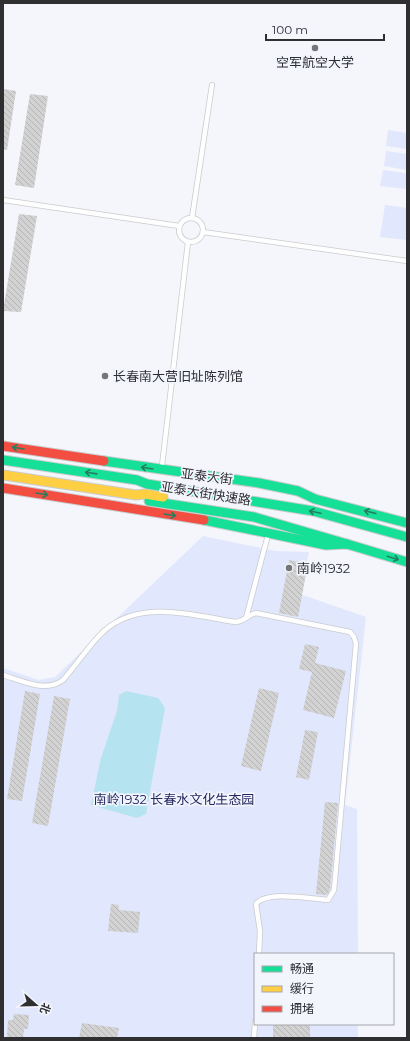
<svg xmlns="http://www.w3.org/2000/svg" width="410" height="1041" font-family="Montserrat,'Noto Sans SC',sans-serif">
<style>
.green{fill:#e1e7fd}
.water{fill:#b5e3ef}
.building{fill:url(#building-back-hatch)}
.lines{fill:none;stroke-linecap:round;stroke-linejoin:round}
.lane-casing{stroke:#cacbce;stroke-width:6}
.fast-casing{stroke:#cacbce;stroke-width:11}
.slow-casing{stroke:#cacbce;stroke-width:11}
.jam-casing{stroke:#cacbce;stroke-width:11}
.lane{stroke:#fefefe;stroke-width:4.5}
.fast{stroke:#16e098;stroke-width:9}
.slow{stroke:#ffcf43;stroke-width:9}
.jam{stroke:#f24e42;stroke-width:9}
.oneway{stroke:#247f60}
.poi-dot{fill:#747578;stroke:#f3f5fd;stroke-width:1.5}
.labels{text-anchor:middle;stroke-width:3.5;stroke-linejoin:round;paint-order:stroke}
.poi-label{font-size:13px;fill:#2f2f32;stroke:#f3f5fd;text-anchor:start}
.street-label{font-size:13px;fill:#2f2f32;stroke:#f3f5fd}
.park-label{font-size:13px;fill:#232860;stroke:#f3f5fd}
</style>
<defs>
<pattern id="building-back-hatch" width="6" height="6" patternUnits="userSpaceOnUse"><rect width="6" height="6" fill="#d2d2d3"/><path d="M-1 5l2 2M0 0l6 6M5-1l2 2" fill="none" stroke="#b5b5b6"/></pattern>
</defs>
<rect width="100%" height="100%" fill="#f5f6fb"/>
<!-- green -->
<g class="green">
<polygon points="388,130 407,133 407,149 386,146"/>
<polygon points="386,151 407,154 407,170 384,166"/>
<polygon points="383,170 407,173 407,189 380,186"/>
<polygon points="385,205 407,208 407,240 380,237"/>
<polygon points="203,536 276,551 309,552 300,594 366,617 345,805 357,809 358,954 255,954 255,1024 358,1024 358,1038 3,1038 3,668 39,680 55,677"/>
</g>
<!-- water -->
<polygon class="water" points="126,691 158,698 165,708 146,814 137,818 91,805 101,758 117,711 119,695"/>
<!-- building -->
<g class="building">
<polygon points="3,89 16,91 7,150 3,149"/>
<polygon points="30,94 48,96 34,188 15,185"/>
<polygon points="19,214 37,216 21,312 3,311"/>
<polygon points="289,560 308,563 298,617 279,613"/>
<polygon points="305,644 319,647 315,663 346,671 334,718 303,710 312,672 299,669"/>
<polygon points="259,688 279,693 261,771 241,766"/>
<polygon points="25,691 40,694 22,801 7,799"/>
<polygon points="54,696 70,699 48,826 32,823"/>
<polygon points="305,730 318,732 309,780 296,777"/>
<polygon points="325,802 338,803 330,890 327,895 316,894"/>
<polygon points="111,904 119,905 119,910 140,912 138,933 108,931"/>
<polygon points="14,1014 29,1015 28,1029 24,1029 23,1038 7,1038 8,1020 13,1020"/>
<polygon points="82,1023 119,1028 117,1038 79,1038"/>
<rect x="273" y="1024" width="37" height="14"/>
</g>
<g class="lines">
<!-- lane casing -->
<g class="lane-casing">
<g id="lane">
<polyline points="3,200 179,226"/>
<circle cx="191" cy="230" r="12"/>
<polyline points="192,218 212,85"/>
<polyline points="203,232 407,261"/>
<polyline points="162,466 188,242"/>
<polyline points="246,618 268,535"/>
<path d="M 3,675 C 22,681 46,693 63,680 C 75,666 86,650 98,637 C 134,597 190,615 236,622 C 244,621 248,615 256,613 L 350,632 L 354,637 L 356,644 L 334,890 L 328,900 C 310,899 267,890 256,904 L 260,931 L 259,954"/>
<polyline points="254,1038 255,1022"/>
</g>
</g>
<!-- fast casing -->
<g class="fast-casing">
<g id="fast">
<polyline points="3,460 137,480 147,484 313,511 407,537"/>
<polyline points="104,461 259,483 298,491 315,499 407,523"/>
<polyline points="149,501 254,517 347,544"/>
<polyline points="204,520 326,545 347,544 407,562"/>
</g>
</g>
<!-- slow casing -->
<g class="slow-casing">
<polyline id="slow" points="3,475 136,495 145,494 163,497"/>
</g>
<!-- jam casing -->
<g class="jam-casing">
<g id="jam">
<polyline points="3,446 104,461"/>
<polyline points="3,488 204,520"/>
</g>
</g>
<!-- lane -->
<use href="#lane" class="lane"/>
<!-- fast -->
<use href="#fast" class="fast"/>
<!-- slow -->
<use href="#slow" class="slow"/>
<!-- jam -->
<use href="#jam" class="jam"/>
</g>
<!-- one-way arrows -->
<defs><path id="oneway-shaft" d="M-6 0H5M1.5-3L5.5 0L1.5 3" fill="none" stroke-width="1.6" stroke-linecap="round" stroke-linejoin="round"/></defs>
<g class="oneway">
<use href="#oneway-shaft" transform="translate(18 448) rotate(-171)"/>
<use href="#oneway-shaft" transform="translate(147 468) rotate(-171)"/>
<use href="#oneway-shaft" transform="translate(91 473) rotate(-172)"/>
<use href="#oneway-shaft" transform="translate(42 494) rotate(9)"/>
<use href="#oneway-shaft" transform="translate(315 512) rotate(-168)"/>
<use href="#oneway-shaft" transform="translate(370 512) rotate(-166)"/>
<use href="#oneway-shaft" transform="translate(170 515) rotate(9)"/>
<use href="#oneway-shaft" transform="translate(393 558) rotate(17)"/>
</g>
<!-- markers -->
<g class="poi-dot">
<circle cx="315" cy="48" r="4"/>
<circle cx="105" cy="376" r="4"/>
<circle cx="289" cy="568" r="4"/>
</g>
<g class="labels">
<!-- poi labels -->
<g class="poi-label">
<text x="315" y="67" text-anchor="middle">空军航空大学</text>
<text x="113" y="381">长春南大营旧址陈列馆</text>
<text x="297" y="573">南岭1932</text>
</g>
<!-- street labels -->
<g class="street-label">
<text transform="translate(207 476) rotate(7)" y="5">亚泰大街</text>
<text transform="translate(206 493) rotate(9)" y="5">亚泰大街快速路</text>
</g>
<!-- park labels -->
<g class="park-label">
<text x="174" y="804">南岭1932 长春水文化生态园</text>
</g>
</g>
<!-- border -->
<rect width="410" height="1041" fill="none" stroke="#2f2f32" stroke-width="8"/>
<!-- legend -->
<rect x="254" y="953" width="140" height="72" fill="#f3f5fd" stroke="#a5a6ac"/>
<rect x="262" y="966" width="20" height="6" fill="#16e098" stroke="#a5a6ac"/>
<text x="290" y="973" font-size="12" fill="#2f2f32">畅通</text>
<rect x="262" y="986" width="20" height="6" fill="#ffcf43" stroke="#a5a6ac"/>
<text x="290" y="993" font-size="12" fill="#2f2f32">缓行</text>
<rect x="262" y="1006" width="20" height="6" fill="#f24e42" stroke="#a5a6ac"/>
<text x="290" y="1013" font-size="12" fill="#2f2f32">拥堵</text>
<!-- north arrow -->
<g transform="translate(36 1005) rotate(110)" stroke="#f3f5fd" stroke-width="3" paint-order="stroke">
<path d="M0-3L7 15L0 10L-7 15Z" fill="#2f2f32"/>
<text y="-6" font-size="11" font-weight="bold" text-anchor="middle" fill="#2f2f32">北</text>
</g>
<!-- scale -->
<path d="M266 34v6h118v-6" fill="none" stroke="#2f2f32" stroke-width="2"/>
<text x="272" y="34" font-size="12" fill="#2f2f32" stroke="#f3f5fd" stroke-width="3" paint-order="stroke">100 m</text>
</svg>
